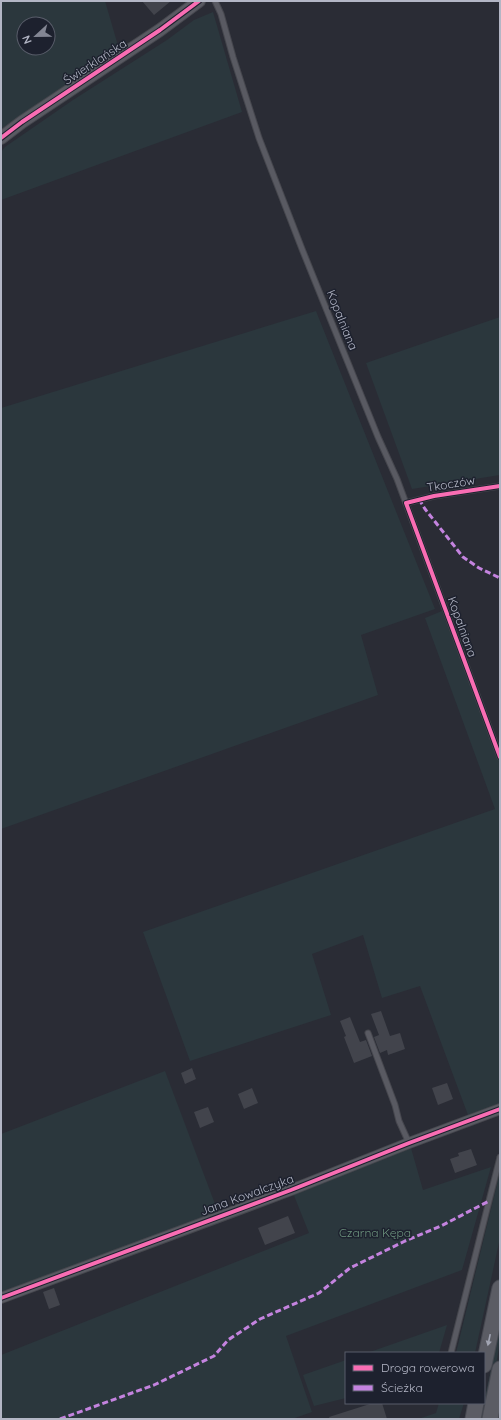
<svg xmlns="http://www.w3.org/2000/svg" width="501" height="1420" font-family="Quicksand,sans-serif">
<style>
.green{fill:#2b373d;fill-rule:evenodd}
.building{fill:#42444c}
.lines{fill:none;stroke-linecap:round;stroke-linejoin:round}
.service-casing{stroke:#46474e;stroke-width:7}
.minor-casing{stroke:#46474e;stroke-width:12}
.tertiary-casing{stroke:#46474e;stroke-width:14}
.primary-casing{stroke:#474951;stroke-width:17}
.service{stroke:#595a62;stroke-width:5}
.minor{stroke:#595a62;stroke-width:10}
.tertiary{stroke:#595a62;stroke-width:12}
.primary{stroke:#5b5c64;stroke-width:15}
.quiet{stroke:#c483df;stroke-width:3;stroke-dasharray:6 3;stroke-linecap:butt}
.cycleway-casing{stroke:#1d212e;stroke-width:6}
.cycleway{stroke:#f96db3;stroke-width:4}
.oneway{fill:#a1a4b2}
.labels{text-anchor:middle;stroke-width:3;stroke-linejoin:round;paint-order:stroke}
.street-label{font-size:12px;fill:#b3b6c5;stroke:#1d212e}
.park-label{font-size:12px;fill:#6d947e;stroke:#1d212e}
</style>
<rect width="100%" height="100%" fill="#2a2c35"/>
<!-- green -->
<g class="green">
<path d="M 1,1 L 105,1 L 121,56 L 1,129 ZM 24,24 L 48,24 L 48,48 L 24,48 Z"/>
<polygon points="213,12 242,112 1,200 1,152 5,147 73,100 167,40 194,20"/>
<polygon points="316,311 435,609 361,635 378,695 1,829 1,408"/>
<polygon points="500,317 500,475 412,489 366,363"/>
<polygon points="442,611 500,762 500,1104 468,1115 420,986 382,998 363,935 312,954 331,1015 190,1061 143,932 495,809 425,618"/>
<polygon points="165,1071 218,1212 1,1292 1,1134"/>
<polygon points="411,1148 423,1190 491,1167 462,1270 286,1336 312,1412 292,1419 1,1419 1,1355 309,1233 293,1193"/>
<polygon points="500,1172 500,1238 475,1353 456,1353"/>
<polygon points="447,1325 439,1353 367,1353"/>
<path d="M 500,1328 C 500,1359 490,1389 484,1419 L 480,1419 Z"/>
<polygon points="346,1360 346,1398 314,1406 303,1375"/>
<polygon points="439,1403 464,1403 459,1419 418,1419 436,1413"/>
</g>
<!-- building -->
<g class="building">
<polygon points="142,1 171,1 154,15"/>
<polygon points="381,1011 390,1036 400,1033 405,1049 388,1055 387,1050 380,1053 374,1037 379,1035 371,1014"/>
<polygon points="350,1017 360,1042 366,1040 372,1056 354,1063 344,1037 346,1036 340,1021"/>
<polygon points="192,1068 196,1079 185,1084 181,1073"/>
<polygon points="447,1083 453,1099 438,1105 432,1088"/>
<polygon points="252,1088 258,1103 244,1109 238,1094"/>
<polygon points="208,1107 214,1122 200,1128 194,1112"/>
<polygon points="471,1149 477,1165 455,1173 450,1159 459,1156 458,1153"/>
<polygon points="288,1216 295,1233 265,1245 258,1228"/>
<polygon points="54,1288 60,1305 49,1309 43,1292"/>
<polygon points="373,1403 382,1403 387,1419 330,1419 329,1417"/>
</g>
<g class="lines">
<!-- service casing -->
<g class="service-casing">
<g id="service">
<polyline points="215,1 221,14 233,57 259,138 302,249 378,437 397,479 500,757"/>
<polyline points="406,503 434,496 500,486"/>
<polyline points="368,1033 395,1105 399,1121 409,1143"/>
<polyline points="451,1353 500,1157"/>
</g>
</g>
<!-- minor casing -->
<g class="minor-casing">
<polyline id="minor" points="1,1298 291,1190 409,1143 500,1109"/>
</g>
<!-- tertiary casing -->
<g class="tertiary-casing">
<polyline id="tertiary" points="1,138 22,122 160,30 199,1"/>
</g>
<!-- primary casing -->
<g class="primary-casing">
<g id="primary">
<polyline points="484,1365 500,1288"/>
<polyline points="473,1419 476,1403"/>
<polyline points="490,1419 500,1369"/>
</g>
</g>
<!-- service -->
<use href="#service" class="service"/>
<!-- minor -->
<use href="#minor" class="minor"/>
<!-- tertiary -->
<use href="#tertiary" class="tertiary"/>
<!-- primary -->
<use href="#primary" class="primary"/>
<!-- quiet -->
<g class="quiet">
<polyline points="419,499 425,509 463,557 479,568 500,578"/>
<polyline points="60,1419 154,1385 214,1356 228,1340 260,1319 319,1293 350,1268 405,1241 441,1226 489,1201"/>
</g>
<!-- cycleway casing -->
<g class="cycleway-casing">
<g id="cycleway">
<polyline points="1,138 22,122 160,30 199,1"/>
<polyline points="500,486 434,496 406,503 500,757"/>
<polyline points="1,1298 291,1190 409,1143 500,1109"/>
</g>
</g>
<!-- cycleway -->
<use href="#cycleway" class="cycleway"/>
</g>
<!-- one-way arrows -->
<defs><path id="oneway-solid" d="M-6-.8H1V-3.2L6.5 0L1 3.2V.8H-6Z"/></defs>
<use class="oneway" href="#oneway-solid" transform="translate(489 1340) rotate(102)"/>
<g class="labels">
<!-- street labels -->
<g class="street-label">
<text transform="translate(95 62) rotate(-33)" y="4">Świerklańska</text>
<text transform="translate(342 320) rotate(68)" y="4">Kopalniana</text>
<text transform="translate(451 484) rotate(-9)" y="4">Tkoczów</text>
<text transform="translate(462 627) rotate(70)" y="4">Kopalniana</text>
<text transform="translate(247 1195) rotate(-20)" y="4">Jana Kowalczyka</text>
</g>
<!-- park labels -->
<g class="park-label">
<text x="375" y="1237">Czarna Kępa</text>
</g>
</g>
<!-- border -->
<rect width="501" height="1420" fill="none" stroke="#b3b6c5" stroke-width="4"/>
<!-- legend -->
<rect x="345" y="1352" width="140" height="52" fill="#1d212e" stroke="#595d6a"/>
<rect x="353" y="1365" width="20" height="6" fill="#f96db3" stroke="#595d6a"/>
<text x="381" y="1372" font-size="12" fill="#b3b6c5">Droga rowerowa</text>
<rect x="353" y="1385" width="20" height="6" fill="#c483df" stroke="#595d6a"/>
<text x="381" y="1392" font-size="12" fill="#b3b6c5">Ścieżka</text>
<!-- north arrow -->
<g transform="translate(36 36) rotate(248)"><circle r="19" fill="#1d212e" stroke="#595d6a"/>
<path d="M0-3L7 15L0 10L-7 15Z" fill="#838693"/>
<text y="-6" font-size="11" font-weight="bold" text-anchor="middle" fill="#b3b6c5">N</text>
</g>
</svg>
